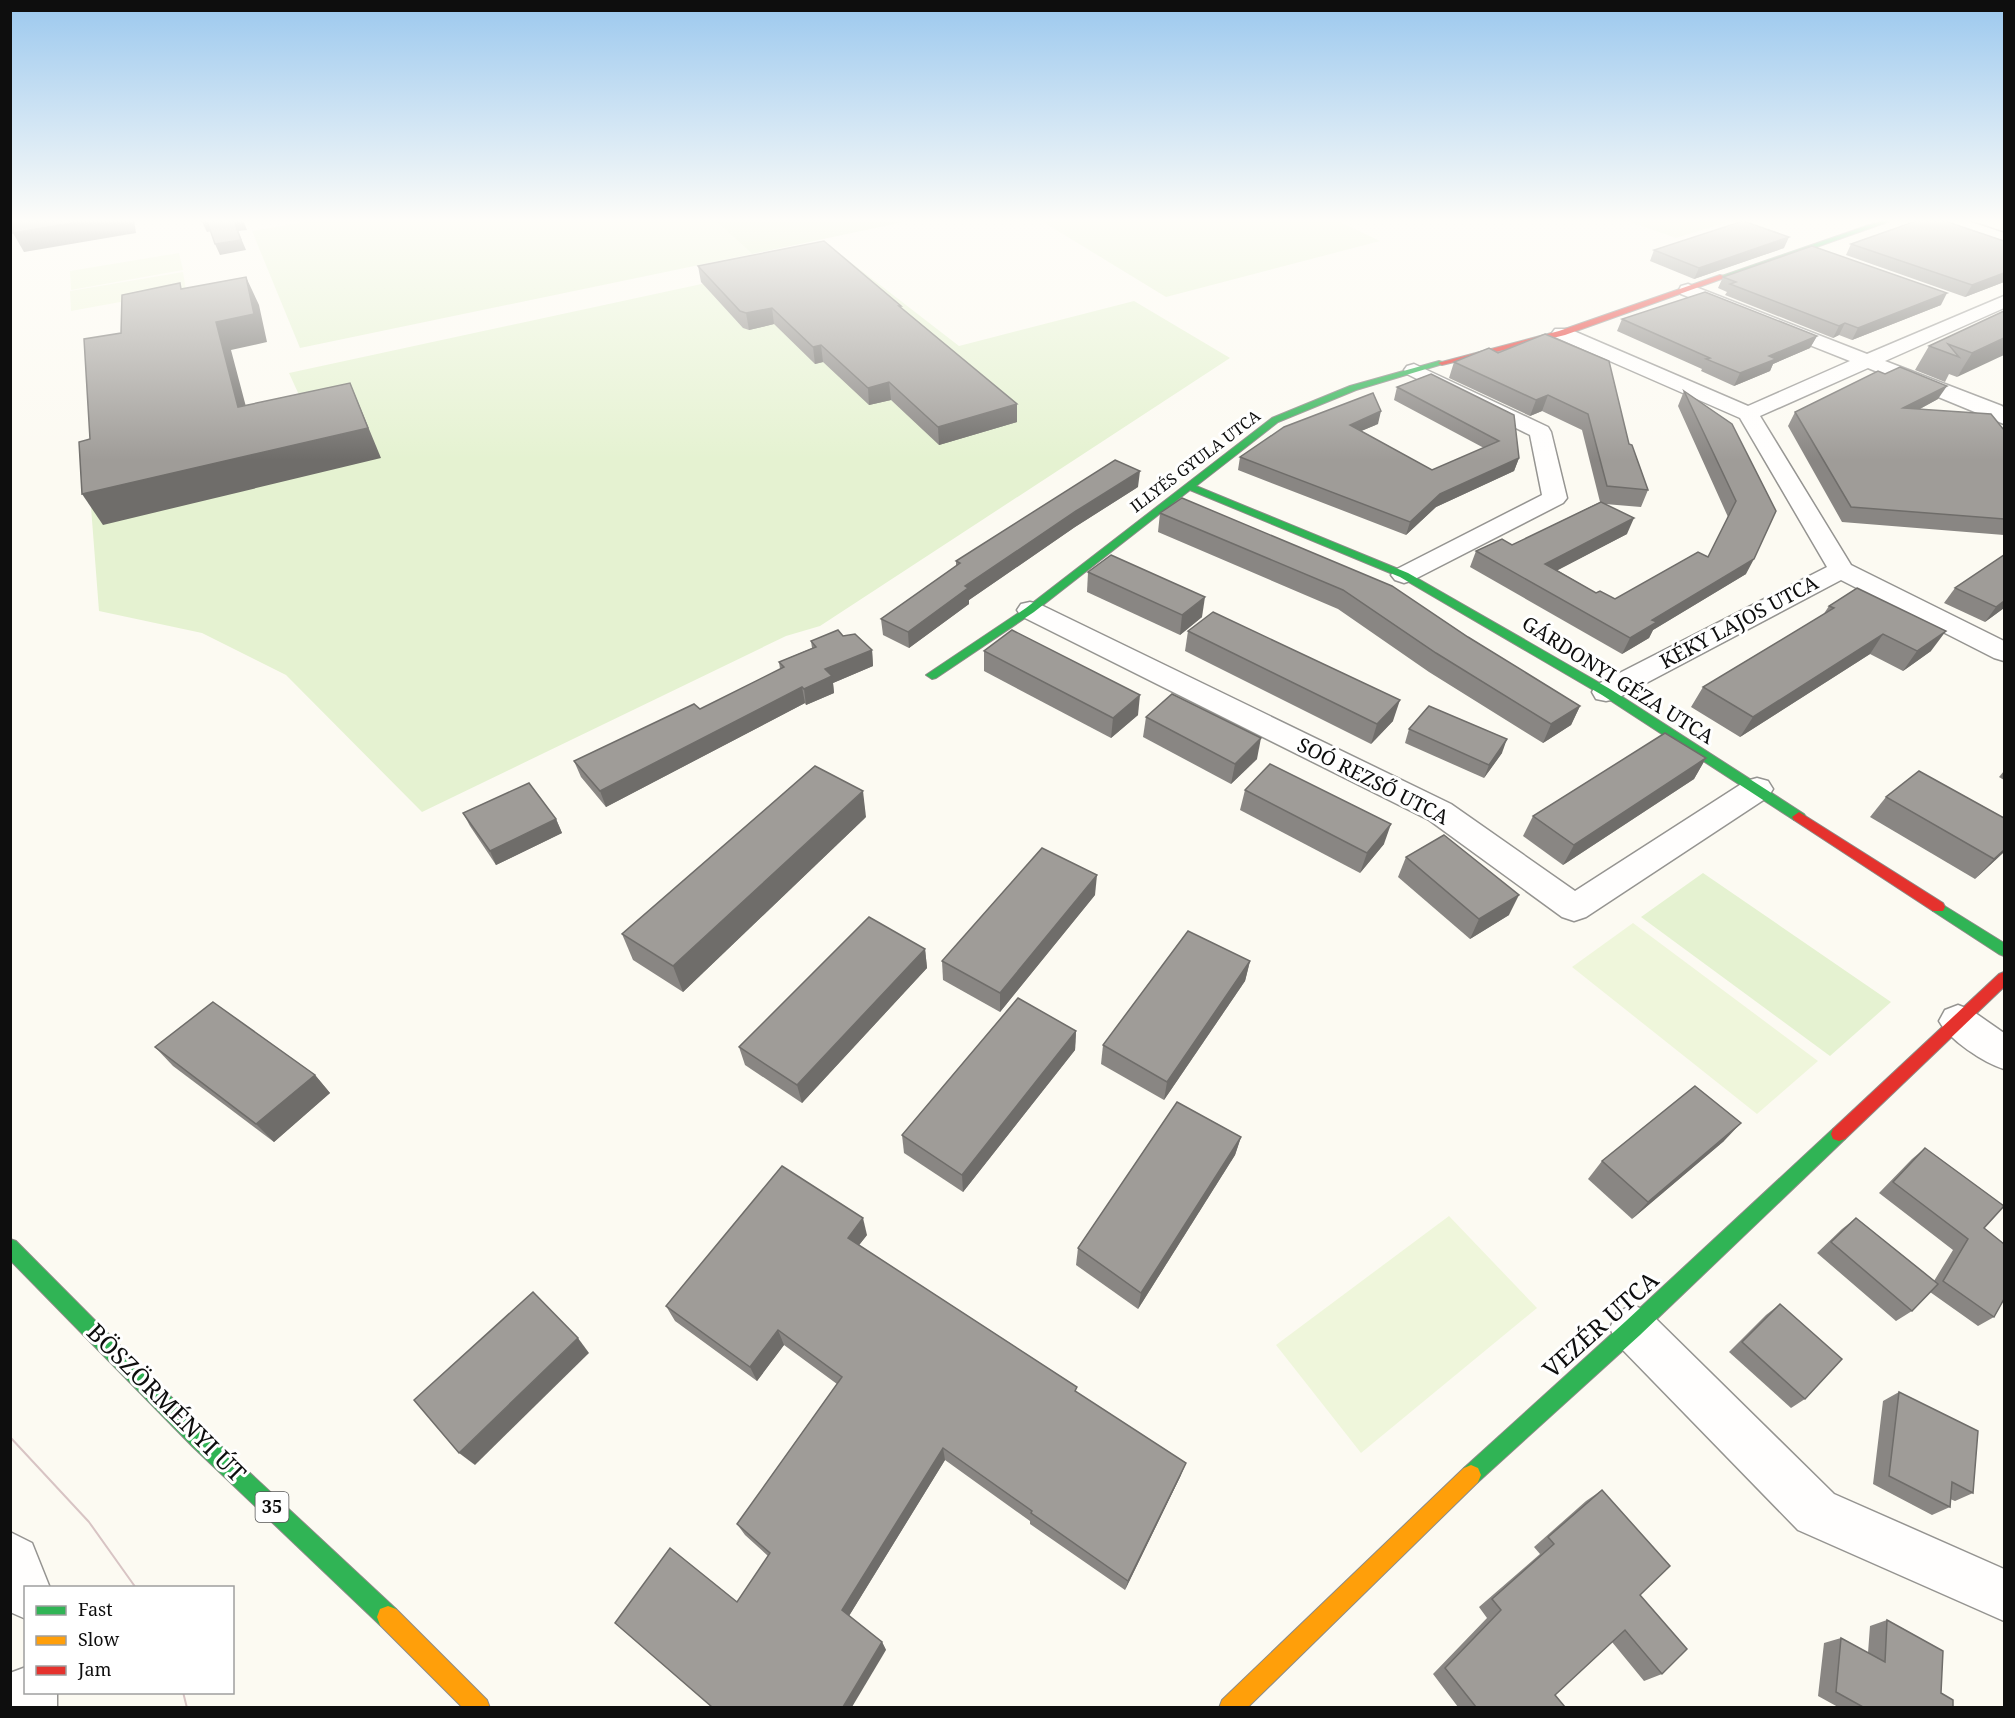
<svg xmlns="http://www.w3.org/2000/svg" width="2015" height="1718" font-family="'Noto Serif',serif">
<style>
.green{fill:#e5f2d1}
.forest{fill:#d6eabf}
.pitch{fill:#eff6db}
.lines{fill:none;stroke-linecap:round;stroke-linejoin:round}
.street-casing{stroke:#959491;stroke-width:3}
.fast-casing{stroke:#8c8b87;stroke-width:2}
.slow-casing{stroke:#8c8b87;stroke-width:2}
.jam-casing{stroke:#8c8b87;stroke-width:2}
.street{fill:#fffefd;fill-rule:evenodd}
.fast{fill:#30b455;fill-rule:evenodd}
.slow{fill:#ff9f0a;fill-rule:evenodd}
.jam{fill:#e5322d;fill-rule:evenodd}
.tram{stroke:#d8c4c4;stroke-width:2}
.wall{fill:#898683}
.shaded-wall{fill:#6f6d6a}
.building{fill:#9f9c98;stroke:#6f6d6a;stroke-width:1.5}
.labels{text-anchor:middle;stroke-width:6;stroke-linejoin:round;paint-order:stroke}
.far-street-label{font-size:16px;fill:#0e0e0e;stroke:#fff}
.shield{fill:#fff;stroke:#565656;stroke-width:1.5}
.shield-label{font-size:18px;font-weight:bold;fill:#0e0e0e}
.street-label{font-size:20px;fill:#0e0e0e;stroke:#fff}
.near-street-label{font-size:24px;fill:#0e0e0e;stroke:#fff}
</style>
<rect width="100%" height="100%" fill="#fcfaf2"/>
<!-- green -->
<g class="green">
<polygon points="315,220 715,220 752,254 300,348 252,231"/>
<polygon points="1040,220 1336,220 1380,241 1166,297"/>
<polygon points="1625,220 1734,220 1676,238"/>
<polygon points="840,254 959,346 1134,301 1230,358 820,626 786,636 422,812 286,675 202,633 99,611 89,481 314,428 289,373"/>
<polygon points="1703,873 1891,1002 1830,1056 1641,917"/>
</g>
<!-- forest -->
<polygon class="forest" points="715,220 913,220 752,254"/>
<!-- pitch -->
<g class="pitch">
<polygon points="179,253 183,270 71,290 70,271"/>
<polygon points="183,272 186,290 71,311 70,291"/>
<polygon points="1633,923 1818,1061 1757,1114 1572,967"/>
<polygon points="1449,1216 1537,1308 1361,1453 1276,1345"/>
</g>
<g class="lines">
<!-- street casing -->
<g class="street-casing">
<g id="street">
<polygon points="1940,220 1965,220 2004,233 2004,243 1942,224"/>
<polygon points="1688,284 1867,354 2004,296 2004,308 1885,361 2002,406 2004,408 2004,424 1868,368 1760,416 1851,565 2004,641 2004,661 1994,658 1841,580 1616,699 1606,701 1596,699 1592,692 1596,685 1827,567 1740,418 1555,337 1552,333 1555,329 1569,329 1748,406 1850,361 1681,294 1679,290 1681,286"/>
<polygon points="1414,364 1548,427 1551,432 1567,498 1563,503 1413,580 1404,583 1395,580 1391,575 1395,570 1542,495 1530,435 1407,374 1404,370 1407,366"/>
<polygon points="1030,602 1039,604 1451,804 1575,891 1746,781 1757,778 1768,781 1773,789 1768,797 1586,917 1574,921 1562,917 1429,820 1021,616 1017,610 1021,604"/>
<path d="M 1958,1005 L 1971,1010 L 2004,1033 L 2004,1069 C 1984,1063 1949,1040 1939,1021 L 1945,1010 Z"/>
<polygon points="1633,1305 1649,1312 1834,1494 2004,1569 2004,1621 1798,1530 1617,1344 1610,1328 1617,1312"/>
<polygon points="10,1532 32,1543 50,1588 26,1588 26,1619 10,1612"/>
<polygon points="26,1667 26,1692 57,1692 57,1708 10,1708 10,1673"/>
</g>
</g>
<!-- fast casing -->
<g class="fast-casing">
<g id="fast">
<polygon points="1884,220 1893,220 1726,279 1719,277"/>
<polygon points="1439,361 1446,363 1356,390 1278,422 1196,486 1408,573 1610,689 1804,814 1806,817 1804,820 1794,820 1602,695 1400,577 1190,490 1034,612 936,678 932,679 926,675 1026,608 1272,418 1350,386"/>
<polygon points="1938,902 2004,943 2004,956 1999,954 1933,911 1931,907 1933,903"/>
<polygon points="1839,1127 1845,1129 1847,1134 1845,1139 1640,1335 1478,1482 1471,1485 1464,1482 1461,1475 1464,1468 1626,1321 1833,1129"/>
<polygon points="10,1239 16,1241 207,1433 396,1609 399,1617 396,1625 388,1628 380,1625 193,1447 10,1260"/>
</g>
</g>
<!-- slow casing -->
<g class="slow-casing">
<g id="slow">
<polygon points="1471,1465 1478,1468 1481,1475 1478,1482 1247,1708 1219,1708 1222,1700 1464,1468"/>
<polygon points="388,1606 396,1609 487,1700 490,1708 463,1708 380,1625 377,1617 380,1609"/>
</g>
</g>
<!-- jam casing -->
<g class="jam-casing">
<g id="jam">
<polygon points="1720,275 1727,277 1565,335 1442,365 1438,363 1559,331"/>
<polygon points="1799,812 1943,903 1945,907 1943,911 1933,911 1794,820 1792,817"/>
<polygon points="2004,972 2004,987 1845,1139 1839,1141 1833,1139 1831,1134 1833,1129 1999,974"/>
</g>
</g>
<!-- street -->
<use href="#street" class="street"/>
<!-- fast -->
<use href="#fast" class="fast"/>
<!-- slow -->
<use href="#slow" class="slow"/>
<!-- jam -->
<use href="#jam" class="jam"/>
<!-- tram -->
<g class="tram">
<polyline points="10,1437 89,1522 136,1588"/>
<polyline points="183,1692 187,1708"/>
</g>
</g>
<!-- wall -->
<g class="wall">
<polygon points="2004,241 2004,282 1965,297 1846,255 1851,244"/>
<polygon points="1784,248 1694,279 1650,261 1654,250"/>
<polygon points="698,266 901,308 1017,422 939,445 891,400 869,405 823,362 815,364 774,324 749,330 743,328 701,282"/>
<polygon points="1723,277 1941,305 1852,340 1839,335 1833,338 1725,295 1727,292 1718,288"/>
<polygon points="2004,311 1957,377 1949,374 1945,382 1915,370 1929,346"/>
<polygon points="1622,319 1817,336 1810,348 1773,364 1770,371 1734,386 1701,371 1702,369 1617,331"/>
<polygon points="1545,334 1629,444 1648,490 1641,507 1605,504 1627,534 1557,570 1596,593 1615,599 1708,557 1728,517 1678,406 1684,391 1732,424 1746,574 1653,630 1649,638 1622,654 1470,567 1476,551 1512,545 1600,502 1582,430 1542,411 1530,416 1449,378 1454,362 1498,353"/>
<polygon points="1431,374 1519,458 1514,471 1436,507 1406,535 1238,470 1240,457 1378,424 1361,431 1432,470 1484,448 1394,400 1397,387"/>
<polygon points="1938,399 1920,409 2004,430 2004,535 1842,522 1788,426 1795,412"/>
<polygon points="1138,487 1075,527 969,600 969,604 909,648 883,635 881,619 956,566 956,561"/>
<polygon points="1160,513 1468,637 1580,706 1571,725 1543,743 1429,672 1338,609 1158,532"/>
<polygon points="1088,572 1202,617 1180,635 1087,592"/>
<polygon points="1955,588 2004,608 1985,622 1944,603"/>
<polygon points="1829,606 1931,651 1903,671 1870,654 1740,737 1691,707 1703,687 1823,615"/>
<polygon points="1188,631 1393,721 1371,744 1185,651"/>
<polygon points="843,636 872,650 873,666 833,683 834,693 806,705 805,703 606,807 581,777 574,761 700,709 780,669 779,662 812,648 811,641"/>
<polygon points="984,651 1138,715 1111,738 984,671"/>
<polygon points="1146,717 1257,759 1231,784 1143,737"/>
<polygon points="1409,729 1502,753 1484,778 1405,743"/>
<polygon points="1706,758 1694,779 1563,865 1523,836 1533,816"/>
<polygon points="2004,771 2004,780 1999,777"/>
<polygon points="1245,790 1384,844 1360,873 1240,810"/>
<polygon points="1886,797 2004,852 1975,879 1870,817"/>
<polygon points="463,813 556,819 562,833 496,865 470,826"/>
<polygon points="866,817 683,992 633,960 622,934"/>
<polygon points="1406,857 1509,915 1470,939 1398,877"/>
<polygon points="1095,895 1000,1012 943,980 942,961"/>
<polygon points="925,949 927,968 802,1103 745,1065 739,1047"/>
<polygon points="1250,961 1245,981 1164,1100 1101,1064 1103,1045"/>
<polygon points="1076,1031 1075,1050 963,1192 904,1153 902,1135"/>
<polygon points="155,1047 315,1075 330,1093 274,1142 173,1066"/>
<polygon points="1241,1137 1235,1155 1138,1309 1076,1265 1078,1248"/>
<polygon points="1724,1141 1632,1219 1588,1179 1602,1161"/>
<polygon points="1925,1148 1984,1228 1994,1317 1978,1326 1930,1292 1912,1311 1896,1321 1817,1253 1842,1229 1856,1218 1934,1281 1953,1250 1879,1193 1912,1159"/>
<polygon points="867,1235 859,1245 1076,1392 1181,1475 1125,1590 1030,1524 1030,1521 945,1460 849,1616 882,1642 886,1650 737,1602 768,1556 745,1535 737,1524 837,1384 784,1345 757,1381 675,1321 666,1306"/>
<polygon points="1780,1304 1805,1399 1791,1408 1729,1352 1766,1315"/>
<polygon points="1899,1392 1973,1493 1955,1501 1950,1499 1950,1507 1932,1515 1873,1484 1883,1401"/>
<polygon points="1602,1490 1640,1595 1662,1674 1644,1681 1612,1642 1555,1695 1565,1707 1458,1707 1433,1674 1487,1618 1479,1607 1540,1554 1534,1547 1586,1501"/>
<polygon points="1887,1620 1941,1693 1953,1707 1838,1707 1818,1696 1824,1643 1841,1638 1868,1653 1870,1626"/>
</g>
<!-- shaded-wall -->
<g class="shaded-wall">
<polygon points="89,220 134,220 136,233 24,252 13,233"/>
<polygon points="243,220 247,230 238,231 246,250 220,255 215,244 234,221"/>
<polygon points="207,221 212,231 207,232 202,222"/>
<polygon points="1789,237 1784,248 1694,279 1699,268"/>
<polygon points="2004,273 2004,282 1965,297 1972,285"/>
<polygon points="246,277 259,305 267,342 231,350 254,437 238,407 216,322"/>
<polygon points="1947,293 1941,305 1852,340 1858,328"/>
<polygon points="772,308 774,324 749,330 746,313"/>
<polygon points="1845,323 1839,335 1833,338 1839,326"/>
<polygon points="1817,336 1810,348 1773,364 1770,371 1734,386 1740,373 1769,356"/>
<polygon points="2004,338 2004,355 1957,377 1972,353"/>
<polygon points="821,345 823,362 815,364 813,347"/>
<polygon points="889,382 891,400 869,405 868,388"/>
<polygon points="350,383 381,458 103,525 82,494"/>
<polygon points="1947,386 1938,399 1895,422 1903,408"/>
<polygon points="1548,395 1542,411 1530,416 1536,400"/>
<polygon points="1017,404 1017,422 939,445 938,427"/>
<polygon points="1381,411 1378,424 1347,437 1350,425"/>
<polygon points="1519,458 1514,471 1436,507 1406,535 1410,522 1440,494"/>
<polygon points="1140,471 1138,487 1075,527 969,600 969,604 909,648 908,632 965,586 1076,511"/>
<polygon points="1634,518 1627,534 1539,580 1545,564"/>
<polygon points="1754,559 1746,574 1653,630 1649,638 1622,654 1630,638 1652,620"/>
<polygon points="1205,597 1202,617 1180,635 1182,615"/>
<polygon points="2004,601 2004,608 1985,622 1996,607"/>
<polygon points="1946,631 1931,651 1903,671 1917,651"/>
<polygon points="1883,634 1870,654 1740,737 1753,717"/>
<polygon points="872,650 873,666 833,683 834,693 806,705 804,689 825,669"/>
<polygon points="802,687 805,703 606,807 600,791"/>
<polygon points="1140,695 1138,715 1111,738 1113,718"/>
<polygon points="1400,700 1393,721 1371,744 1377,724"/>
<polygon points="1580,706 1571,725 1543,743 1551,724"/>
<polygon points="1261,738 1257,759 1231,784 1235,764"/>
<polygon points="1507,739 1502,753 1484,778 1489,765"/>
<polygon points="1706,758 1694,779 1563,865 1574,845"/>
<polygon points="863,791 866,817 683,992 673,966"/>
<polygon points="556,819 562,833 496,865 490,851"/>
<polygon points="1391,824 1384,844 1360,873 1367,853"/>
<polygon points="2004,850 2004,852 1975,879 1994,859"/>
<polygon points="1097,875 1095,895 1000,1012 1000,993"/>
<polygon points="1519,895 1509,915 1470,939 1479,919"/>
<polygon points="925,949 927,968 802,1103 797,1085"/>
<polygon points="1250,961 1245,981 1164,1100 1167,1082"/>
<polygon points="1076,1031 1075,1050 963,1192 962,1175"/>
<polygon points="315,1075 330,1093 274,1142 256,1124"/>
<polygon points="1741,1123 1724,1141 1632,1219 1648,1202"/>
<polygon points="1241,1137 1235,1155 1138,1309 1141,1293"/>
<polygon points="863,1218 867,1235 852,1254 848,1238"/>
<polygon points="778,1330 784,1345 757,1381 750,1367"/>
<polygon points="578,1338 589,1353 475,1465 459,1453"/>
<polygon points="943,1448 945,1460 847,1619 842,1610"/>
<polygon points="1186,1463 1181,1475 1125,1590 1128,1581"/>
<polygon points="882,1642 886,1650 852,1707 843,1707"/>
</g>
<!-- building -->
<g class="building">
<polygon points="13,220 89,220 13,233"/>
<polygon points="201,220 240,220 234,221 241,240 215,244 207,221 202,222"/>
<polygon points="1919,220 1942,220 2004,241 2004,273 1972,285 1851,244"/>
<polygon points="1743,221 1789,237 1699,268 1654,250"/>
<polygon points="824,241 901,306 899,306 1017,404 938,427 889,382 868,388 821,345 813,347 772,308 746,313 740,311 698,266"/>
<polygon points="1812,246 1947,293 1858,328 1845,323 1839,326 1730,284 1736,282 1723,277"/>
<polygon points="246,277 254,314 216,322 238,407 350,383 368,428 82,494 79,442 90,439 84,339 121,333 122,295 180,283 181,289"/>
<polygon points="1705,292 1817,336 1769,356 1776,359 1740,373 1706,359 1710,358 1622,319"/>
<polygon points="2004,311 2004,338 1972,353 1948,344 1959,357 1929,346"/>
<polygon points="1545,334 1609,361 1629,444 1632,445 1648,490 1607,486 1588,414 1548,395 1536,400 1454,362 1489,348 1498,353"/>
<polygon points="1900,367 1947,386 1903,408 1991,414 2004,430 2004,519 1851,507 1795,412 1878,371 1885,374"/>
<polygon points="1431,374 1514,415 1519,458 1440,494 1410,522 1240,457 1284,427 1373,393 1381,411 1350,425 1432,470 1499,441 1397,387"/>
<polygon points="1684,391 1732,424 1776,511 1754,559 1652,620 1657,622 1630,638 1476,551 1502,539 1512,545 1601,502 1634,518 1545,564 1596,593 1600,591 1615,599 1698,552 1708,557 1736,501"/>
<polygon points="1115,460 1140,471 1076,511 965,586 968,588 908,632 881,619 960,563 956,561"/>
<polygon points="1182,498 1392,586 1468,637 1580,706 1551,724 1436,653 1343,590 1160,513"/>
<polygon points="1111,555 1205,597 1182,615 1088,572"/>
<polygon points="2004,555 2004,601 1996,607 1955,588"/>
<polygon points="1857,588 1946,631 1917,651 1883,634 1753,717 1703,687 1834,608 1829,606"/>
<polygon points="1213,612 1400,700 1377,724 1188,631"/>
<polygon points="838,630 843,636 855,634 872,650 825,669 832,676 804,689 802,687 600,791 574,761 694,704 700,709 784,667 779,662 816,647 811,641"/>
<polygon points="1012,630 1140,695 1113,718 984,651"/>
<polygon points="1172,694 1261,738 1235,764 1146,717"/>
<polygon points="1429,706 1507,739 1489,765 1409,729"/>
<polygon points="1665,733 1706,758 1574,845 1533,816"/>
<polygon points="1270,764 1391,824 1367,853 1245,790"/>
<polygon points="815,766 863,791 673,966 622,934"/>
<polygon points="1919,771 2004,818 2004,850 1994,859 1886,797"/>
<polygon points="529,783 556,819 490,851 463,813"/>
<polygon points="1444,835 1519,895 1479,919 1406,857"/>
<polygon points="1042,848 1097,875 1000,993 942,961"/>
<polygon points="869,917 925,949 797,1085 739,1047"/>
<polygon points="1188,931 1250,961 1167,1082 1103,1045"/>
<polygon points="1018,998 1076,1031 962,1175 902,1135"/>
<polygon points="213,1002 315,1075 256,1124 155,1047"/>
<polygon points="1695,1086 1741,1123 1648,1202 1602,1161"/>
<polygon points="1177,1102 1241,1137 1141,1293 1078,1248"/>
<polygon points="1925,1148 2004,1206 1984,1228 2004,1244 2004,1299 1994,1317 1943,1281 1968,1239 1893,1182"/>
<polygon points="782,1166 863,1218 848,1238 1077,1387 1075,1391 1186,1463 1128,1581 1031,1513 1032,1511 943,1448 842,1610 882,1642 843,1707 712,1707 615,1623 670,1548 737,1602 770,1553 737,1524 842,1377 778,1330 750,1367 666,1306"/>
<polygon points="1856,1218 1938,1284 1912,1311 1831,1242"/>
<polygon points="533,1292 578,1338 459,1453 414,1400"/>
<polygon points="1780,1304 1842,1359 1805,1399 1742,1342"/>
<polygon points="1899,1392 1978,1431 1973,1493 1952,1482 1950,1507 1889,1476"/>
<polygon points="1602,1490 1670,1566 1640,1595 1687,1649 1662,1674 1625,1630 1555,1695 1565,1707 1476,1707 1445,1668 1501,1610 1492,1599 1554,1544 1548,1537"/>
<polygon points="1887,1620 1943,1651 1941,1693 1953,1700 1953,1707 1863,1707 1836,1692 1841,1638 1885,1662"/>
</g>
<!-- sky -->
<linearGradient id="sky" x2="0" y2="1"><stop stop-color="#9bc8ee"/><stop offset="0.48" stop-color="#fefdf9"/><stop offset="1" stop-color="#fefdf9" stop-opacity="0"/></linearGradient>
<rect width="2015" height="460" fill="url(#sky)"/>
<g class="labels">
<!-- far-street labels -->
<g class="far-street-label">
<text transform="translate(1195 461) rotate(-37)" y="6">ILLYÉS GYULA UTCA</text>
</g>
<!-- shield labels -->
<rect class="shield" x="255.5" y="1492" width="33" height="30" rx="4.5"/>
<g class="shield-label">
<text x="272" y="1513">35</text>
</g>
<!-- street labels -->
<g class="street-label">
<text transform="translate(1739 622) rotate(-28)" y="7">KÉKY LAJOS UTCA</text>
<text transform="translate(1618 680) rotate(32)" y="7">GÁRDONYI GÉZA UTCA</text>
<text transform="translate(1373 781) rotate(27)" y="7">SOÓ REZSŐ UTCA</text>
</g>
<!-- near-street labels -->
<g class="near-street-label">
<text transform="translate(1601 1325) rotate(-42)" y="8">VEZÉR UTCA</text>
<text transform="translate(166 1403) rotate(45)" y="8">BÖSZÖRMÉNYI ÚT</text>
</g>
</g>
<!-- border -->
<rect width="2015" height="1718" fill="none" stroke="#0e0e0e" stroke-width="24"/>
<!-- legend -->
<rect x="24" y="1586" width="210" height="108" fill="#ffffff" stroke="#9f9f9f" stroke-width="1.5"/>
<rect x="36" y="1606" width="30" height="9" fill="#30b455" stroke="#9f9f9f" stroke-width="1.5"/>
<text x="78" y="1616" font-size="18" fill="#0e0e0e">Fast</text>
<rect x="36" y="1636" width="30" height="9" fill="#ff9f0a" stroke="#9f9f9f" stroke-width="1.5"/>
<text x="78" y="1646" font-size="18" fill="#0e0e0e">Slow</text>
<rect x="36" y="1666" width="30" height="9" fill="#e5322d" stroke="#9f9f9f" stroke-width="1.5"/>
<text x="78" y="1676" font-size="18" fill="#0e0e0e">Jam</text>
</svg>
